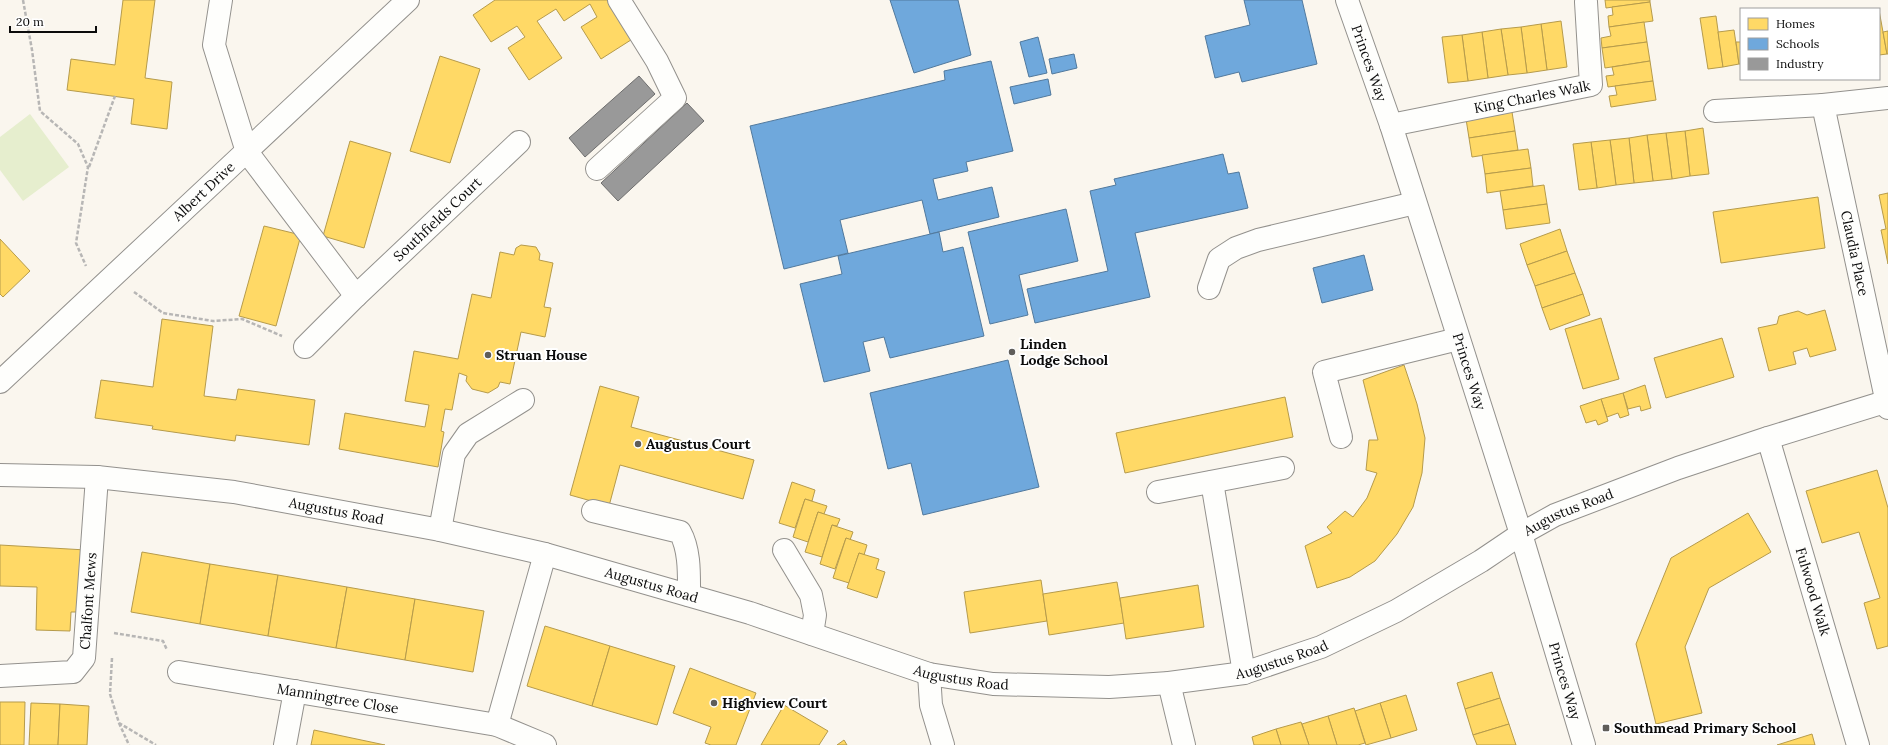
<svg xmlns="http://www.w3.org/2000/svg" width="1888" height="745" font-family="Lora,serif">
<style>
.green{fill:#e6eece}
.homes{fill:#ffd966;stroke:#b69b4b}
.schools{fill:#6fa8dc;stroke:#51799d}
.industry{fill:#999;stroke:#6e6e6e}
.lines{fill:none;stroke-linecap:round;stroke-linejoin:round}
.minor-casing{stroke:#93918d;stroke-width:24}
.path{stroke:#b7b6b5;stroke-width:2.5;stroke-dasharray:4 2;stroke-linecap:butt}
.minor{stroke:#fefefc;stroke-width:22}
.poi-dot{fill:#5f5d5a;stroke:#fff;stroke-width:1.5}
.labels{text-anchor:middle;stroke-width:4;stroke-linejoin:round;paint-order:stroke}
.street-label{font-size:14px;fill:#0b0b0b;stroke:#fff}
.poi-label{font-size:14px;font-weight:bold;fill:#0b0b0b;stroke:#fff;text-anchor:start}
</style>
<rect width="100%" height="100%" fill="#faf6ee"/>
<!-- green -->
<polygon class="green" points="30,114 69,167 23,201 0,170 0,137"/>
<!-- homes -->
<g class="homes">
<polygon points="123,0 155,0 145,78 172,82 167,129 131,124 134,99 67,90 71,59 115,65"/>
<polygon points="495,0 611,0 634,38 601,59 581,27 597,17 590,4 564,21 556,9 537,21 562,58 529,80 508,48 525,37 517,26 491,42 473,15"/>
<polygon points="1605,0 1650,0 1650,2 1606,8"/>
<polygon points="1650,2 1653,21 1609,27 1608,16 1613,15 1612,7"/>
<polygon points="1879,10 1887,54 1879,55"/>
<polygon points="1716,16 1723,67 1708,69 1700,18"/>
<polygon points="1561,21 1567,67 1547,70 1541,24"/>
<polygon points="1644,22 1647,42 1602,48 1601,38 1611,36 1609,27"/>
<polygon points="1541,24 1547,70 1527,73 1521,27"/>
<polygon points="1521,27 1527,73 1508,75 1501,29"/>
<polygon points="1501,29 1508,75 1488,78 1482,32"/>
<polygon points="1734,30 1739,64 1723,67 1718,32"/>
<polygon points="1888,31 1888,54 1887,54 1883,32"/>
<polygon points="1482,32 1488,78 1468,81 1462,35"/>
<polygon points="1462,35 1468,81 1448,83 1442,37"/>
<polygon points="1647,42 1650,61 1605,68 1602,48"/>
<polygon points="1736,42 1741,42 1741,64 1739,64"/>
<polygon points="440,56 480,69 450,163 410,151"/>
<polygon points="1650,61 1653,81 1608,87 1606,76 1614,75 1612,67"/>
<polygon points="1653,81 1656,100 1611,107 1609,96 1617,95 1615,86"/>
<polygon points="1512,112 1515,131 1469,138 1466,119"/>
<polygon points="1703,128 1709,174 1690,176 1685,131"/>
<polygon points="1515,131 1518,150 1472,157 1469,138"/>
<polygon points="1685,131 1690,176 1672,179 1666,133"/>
<polygon points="1666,133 1672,179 1653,181 1647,135"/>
<polygon points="1647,135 1653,181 1634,183 1629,138"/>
<polygon points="1629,138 1634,183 1616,185 1610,140"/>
<polygon points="1610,140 1616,185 1597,188 1591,142"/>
<polygon points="350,141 391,153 364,248 323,236"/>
<polygon points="1591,142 1597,188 1579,190 1573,144"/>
<polygon points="1528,149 1531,168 1485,174 1482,155"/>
<polygon points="1531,168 1533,186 1487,193 1485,174"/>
<polygon points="1544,185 1547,204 1503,210 1500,191"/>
<polygon points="1888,193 1888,264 1881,230 1886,229 1879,195"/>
<polygon points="1818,197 1825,248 1721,263 1713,212"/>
<polygon points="1547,204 1550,223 1506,229 1503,210"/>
<polygon points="264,226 301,235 276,326 239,316"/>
<polygon points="1560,229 1567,251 1527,265 1520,244"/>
<polygon points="0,239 30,271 3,297 0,294"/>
<polygon points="521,245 536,247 540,254 539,260 553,263 544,307 551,308 545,337 521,332 510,384 500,382 498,387 488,393 472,389 466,381 467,376 459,373 452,410 445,409 441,431 444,432 438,467 339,449 345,413 425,427 429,405 405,401 414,351 458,359 472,294 491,298 500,252 514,255 516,248"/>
<polygon points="1567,251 1575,273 1535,286 1527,265"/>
<polygon points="1575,273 1583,294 1542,308 1535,286"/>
<polygon points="1583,294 1590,315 1550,330 1542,308"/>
<polygon points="1825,310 1836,350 1810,357 1807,348 1793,352 1796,364 1769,371 1758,328 1777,324 1779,316 1798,311 1807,315"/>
<polygon points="1601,318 1619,379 1583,389 1565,329"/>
<polygon points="162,319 213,326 204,396 236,400 238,389 315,400 309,445 236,435 235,441 152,429 153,426 95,418 101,380 153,387"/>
<polygon points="1722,338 1734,377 1666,398 1654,358"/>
<polygon points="1404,365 1417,404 1425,438 1422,473 1413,507 1397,534 1375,561 1350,577 1317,588 1305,546 1332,533 1327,527 1345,511 1353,517 1367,498 1377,473 1366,470 1369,440 1378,440 1363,380"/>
<polygon points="1645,385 1651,408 1641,411 1640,406 1628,409 1623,393"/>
<polygon points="600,386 639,397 631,427 754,460 743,499 620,465 609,506 570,495"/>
<polygon points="1623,393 1629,415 1620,418 1618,413 1607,417 1601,399"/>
<polygon points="1285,397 1293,437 1125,473 1116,433"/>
<polygon points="1601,399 1608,421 1598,425 1596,420 1586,423 1580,406"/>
<polygon points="1877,470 1888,508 1888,646 1877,649 1864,603 1880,598 1859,532 1822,543 1806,491"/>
<polygon points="792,482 815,490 812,501 805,499 795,528 779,523"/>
<polygon points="805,499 827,506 824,514 818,512 808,542 793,537"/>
<polygon points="818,512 840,519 837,526 832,525 822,557 805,552"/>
<polygon points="1748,513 1771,552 1709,588 1685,647 1702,713 1656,724 1636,644 1671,558"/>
<polygon points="832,525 853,532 850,540 846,538 835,569 820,564"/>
<polygon points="846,538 867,545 864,555 859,553 849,583 833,578"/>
<polygon points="0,545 86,550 77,612 71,612 70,631 36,630 37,587 0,586"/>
<polygon points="142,552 210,564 200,624 131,612"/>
<polygon points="859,553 879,559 876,569 885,572 877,598 847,588"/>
<polygon points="210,564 278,575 268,636 200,624"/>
<polygon points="278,575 347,587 336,648 268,636"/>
<polygon points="1041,580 1047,621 970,633 964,592"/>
<polygon points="1117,582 1124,623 1049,635 1043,594"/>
<polygon points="1198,585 1204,627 1126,639 1120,598"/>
<polygon points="347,587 415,599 405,660 336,648"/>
<polygon points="415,599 484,611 473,672 405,660"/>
<polygon points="545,626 610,646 592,706 527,686"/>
<polygon points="610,646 675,666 657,725 592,706"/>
<polygon points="690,668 756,693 736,745 711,745 705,743 711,727 673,713"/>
<polygon points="1492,672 1500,698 1465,709 1457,683"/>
<polygon points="1406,695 1417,730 1391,738 1380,703"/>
<polygon points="1500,698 1509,724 1473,735 1465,709"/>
<polygon points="0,702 25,702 24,745 0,745"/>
<polygon points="31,703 60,704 58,745 29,745"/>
<polygon points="1380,703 1391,738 1366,745 1355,711"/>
<polygon points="60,704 89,706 87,745 58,745"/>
<polygon points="784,705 828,731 819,745 761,745"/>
<polygon points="1354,708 1365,743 1358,745 1337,745 1328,716"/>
<polygon points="1328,716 1337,745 1309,745 1302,724"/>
<polygon points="1301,722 1309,745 1281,745 1276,729"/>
<polygon points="1509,724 1516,745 1477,745 1473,735"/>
<polygon points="1276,729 1281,745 1254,745 1252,737"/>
<polygon points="314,730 385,745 311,745"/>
<polygon points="1812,734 1815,745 1777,745"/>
<polygon points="844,740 847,745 837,745"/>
</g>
<!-- schools -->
<g class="schools">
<polygon points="890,0 958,0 971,55 914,73"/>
<polygon points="1244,0 1302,0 1317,64 1242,82 1239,72 1215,78 1205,36 1250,25"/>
<polygon points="1038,37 1047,73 1029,77 1020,42"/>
<polygon points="1074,54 1077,68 1052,74 1049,59"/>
<polygon points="991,61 1013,151 966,162 968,171 933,179 938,200 992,187 999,217 930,234 922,200 840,220 848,253 784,269 750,126 945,80 944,71"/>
<polygon points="1048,79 1051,95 1014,104 1010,87"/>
<polygon points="1223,154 1228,174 1239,172 1248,208 1135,233 1150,297 1035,323 1027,289 1108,271 1090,191 1116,185 1114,179"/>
<polygon points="1066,209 1078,261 1019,275 1028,315 990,324 968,232"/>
<polygon points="939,232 943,252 963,247 984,336 890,358 884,337 863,342 870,371 824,382 800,284 842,274 838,256"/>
<polygon points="1364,255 1373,290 1322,303 1313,268"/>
<polygon points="1008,360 1039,487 923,515 911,463 888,469 870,393"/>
</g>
<!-- industry -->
<g class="industry">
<polygon points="639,76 655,94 585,157 569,138"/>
<polygon points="687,103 704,121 618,201 601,183"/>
</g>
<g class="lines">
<!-- minor casing -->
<g class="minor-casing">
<g id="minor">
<path id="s1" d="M 221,0 L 214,45 L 247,152 L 356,296 L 519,142"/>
<path id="s2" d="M 1347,0 L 1391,125 L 1521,534 L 1584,745"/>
<path id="s3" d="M 1888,98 L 1823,105 L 1888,408"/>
<polyline points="1715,111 1823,105"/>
<path id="s4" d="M 1391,125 L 1591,85 L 1586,2"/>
<polyline points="597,169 675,98 657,61 619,0"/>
<polyline points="1209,288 1219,259 1236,248 1258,240 1415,203"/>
<polyline points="305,347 356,296"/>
<path id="s5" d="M 0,382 L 408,0"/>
<polyline points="1341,437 1324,372 1458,339"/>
<path id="s6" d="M 1768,438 L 1858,745"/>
<path id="s7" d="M 0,475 L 97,477 L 234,492 L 440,530 L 545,554 L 750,613 L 929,674 L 993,684 L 1109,687 L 1169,683 L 1244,673 L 1321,647 L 1396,611 L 1481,561 L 1521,534 L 1555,515 L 1678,468 L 1768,438 L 1888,401"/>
<polyline points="1212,482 1244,673"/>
<polyline points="1158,492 1283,468"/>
<path d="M 593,511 L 680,532 C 690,550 689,574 689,595"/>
<polyline points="440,530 454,454 468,434 523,400"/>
<polyline points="784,550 811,595 815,615 812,634"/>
<path id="s8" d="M 179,672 L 497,725 L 545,745"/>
<polyline points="929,674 931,705 943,745"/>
<path id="s9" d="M 0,676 L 73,672 L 84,658 L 97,477"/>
<polyline points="1169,683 1184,745"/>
<polyline points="497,725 545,554"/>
<polyline points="285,745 295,691"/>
</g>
</g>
<!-- path -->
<g class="path">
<polyline points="23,0 32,50 40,111 78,144 88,167 76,243 86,266"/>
<polyline points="89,167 115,96"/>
<polyline points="134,292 163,313 213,321 242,319 282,336"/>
<polyline points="114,633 163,641 167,650"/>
<polyline points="112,658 110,694 119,723 156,745"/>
<polyline points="119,723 129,745"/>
</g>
<!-- minor -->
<use href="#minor" class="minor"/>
</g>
<!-- markers -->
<g class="poi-dot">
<circle cx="1012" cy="352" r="4"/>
<circle cx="488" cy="355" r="4"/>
<circle cx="638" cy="444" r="4"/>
<circle cx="714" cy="703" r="4"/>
<rect x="1602" y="724" width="8" height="8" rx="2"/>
</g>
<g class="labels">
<!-- street labels -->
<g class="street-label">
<text dy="5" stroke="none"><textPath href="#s2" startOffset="67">Princes Way</textPath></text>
<text dy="5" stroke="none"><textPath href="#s4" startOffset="144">King Charles Walk</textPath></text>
<text dy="5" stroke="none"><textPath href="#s5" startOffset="279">Albert Drive</textPath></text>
<text dy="5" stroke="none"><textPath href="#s1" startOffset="450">Southfields Court</textPath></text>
<text dy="5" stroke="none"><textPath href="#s3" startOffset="217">Claudia Place</textPath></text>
<text dy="5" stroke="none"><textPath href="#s2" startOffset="391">Princes Way</textPath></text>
<text dy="5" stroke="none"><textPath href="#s7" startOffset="339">Augustus Road</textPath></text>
<text dy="5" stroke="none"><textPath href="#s7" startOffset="1635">Augustus Road</textPath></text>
<text dy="5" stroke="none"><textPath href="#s7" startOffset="663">Augustus Road</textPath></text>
<text dy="5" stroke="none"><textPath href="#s6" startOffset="160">Fulwood Walk</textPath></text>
<text dy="5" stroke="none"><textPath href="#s9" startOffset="148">Chalfont Mews</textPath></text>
<text dy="5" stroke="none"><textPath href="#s7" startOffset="1311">Augustus Road</textPath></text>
<text dy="5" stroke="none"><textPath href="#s7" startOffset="987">Augustus Road</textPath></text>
<text dy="5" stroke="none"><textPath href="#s2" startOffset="715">Princes Way</textPath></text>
<text dy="5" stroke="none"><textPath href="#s8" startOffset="161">Manningtree Close</textPath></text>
</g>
<!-- poi labels -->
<g class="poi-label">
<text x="1020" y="349">Linden<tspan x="1020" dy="16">Lodge School</tspan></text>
<text x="496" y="360">Struan House</text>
<text x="646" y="449">Augustus Court</text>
<text x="722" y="708">Highview Court</text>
<text x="1614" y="733">Southmead Primary School</text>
</g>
</g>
<!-- legend -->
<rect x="1740" y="8" width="140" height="72" fill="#ffffff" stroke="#9d9d9d"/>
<rect x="1748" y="18" width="20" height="12" fill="#ffd966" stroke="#9d9d9d"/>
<text x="1776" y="28" font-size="12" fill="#0b0b0b">Homes</text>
<rect x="1748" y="38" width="20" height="12" fill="#6fa8dc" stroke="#9d9d9d"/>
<text x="1776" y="48" font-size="12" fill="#0b0b0b">Schools</text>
<rect x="1748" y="58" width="20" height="12" fill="#999999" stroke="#9d9d9d"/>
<text x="1776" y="68" font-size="12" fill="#0b0b0b">Industry</text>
<!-- scale -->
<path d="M10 26v6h86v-6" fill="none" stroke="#0b0b0b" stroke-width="2"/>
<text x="16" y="26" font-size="12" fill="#0b0b0b" stroke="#ffffff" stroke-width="3" paint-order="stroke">20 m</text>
</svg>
